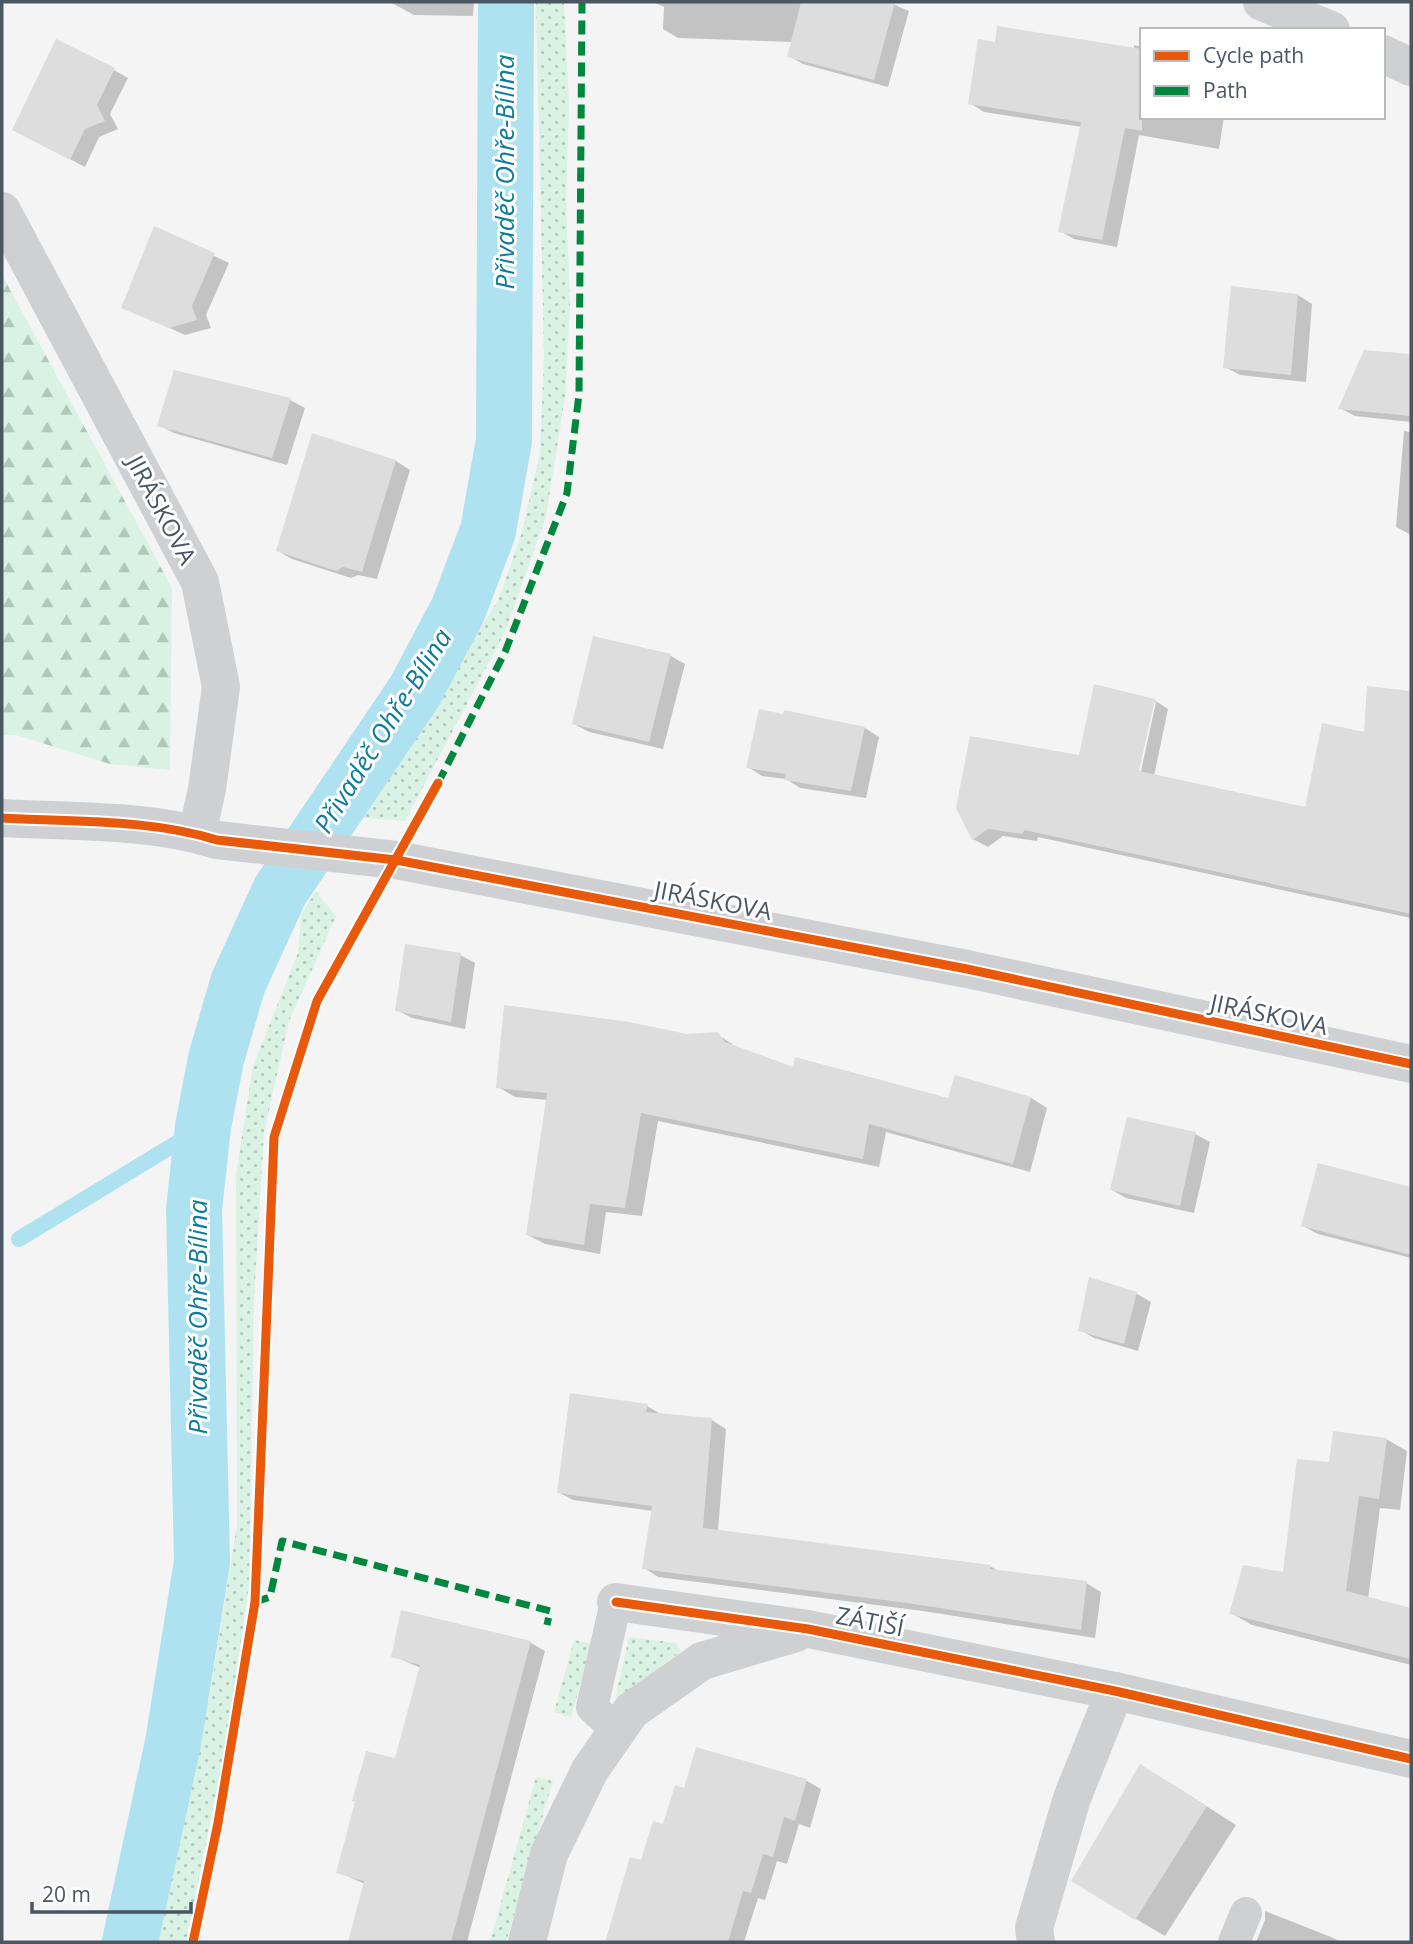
<svg xmlns="http://www.w3.org/2000/svg" width="1413" height="1944" font-family="'Open Sans',sans-serif">
<style>
.grass{fill:url(#grass-dots)}
.forest{fill:url(#forest-firs)}
.shadow{fill:#0003;fill-rule:evenodd}
.lines{fill:none;stroke-linecap:round;stroke-linejoin:round}
.stream{stroke:#aee2f0;stroke-width:16}
.canal{stroke:#aee2f0;stroke-width:56}
.building{fill:#ddddde}
.lane{stroke:#ced0d2;stroke-width:32}
.street{stroke:#ced0d2;stroke-width:38}
.secondary{stroke:#ced0d4;stroke-width:38}
.quiet{stroke:#00873e;stroke-width:7;stroke-dasharray:14 7;stroke-linecap:butt}
.cycleway-casing{stroke:#fff;stroke-width:13}
.cycleway{stroke:#e8590c;stroke-width:9}
.labels{text-anchor:middle;stroke-width:6;stroke-linejoin:round;paint-order:stroke}
.street-label{font-size:24px;fill:#4a5661;stroke:#fff}
.water-label{font-size:26px;font-style:italic;fill:#0c7c9b;stroke:#fff}
</style>
<defs>
<pattern id="grass-dots" width="8" height="8" patternUnits="userSpaceOnUse" patternTransform="scale(1.75)"><rect width="8" height="8" fill="#d9f2e3"/><path d="M2 2h.1M6 6h.1" fill="none" stroke="#b2c7bb" stroke-width="1.8" stroke-linecap="round"/></pattern>
<pattern id="forest-firs" width="22" height="20" patternUnits="userSpaceOnUse" patternTransform="scale(1.75)"><rect width="22" height="20" fill="#d9f2e3"/><path d="M5 1l3.5 6h-7zM16 11l3.5 6h-7z" fill="#b2c7bb"/></pattern>
</defs>
<rect width="100%" height="100%" fill="#f4f4f4"/>
<!-- grass -->
<g class="grass">
<polygon points="536,2 564,2 569,104 566,202 570,303 565,397 546,516 506,630 405,821 355,817 398,764 499,598 522,532 540,453 544,356"/>
<polygon points="316,891 336,916 289,1021 264,1132 254,1300 249,1586 226,1743 186,1942 155,1942 210,1694 237,1525 236,1174 253,1066 298,953 301,915"/>
<path d="M 629,1637 L 676,1643 L 681,1652 C 662,1662 632,1696 615,1699 Z"/>
<polygon points="574,1640 592,1644 571,1717 554,1712"/>
<polygon points="536,1777 553,1781 506,1942 490,1942"/>
</g>
<!-- forest -->
<polygon class="forest" points="2,275 172,588 170,770 110,764 16,735 2,735"/>
<!-- shadow -->
<g class="shadow">
<polygon points="390,2 474,2 473,16 414,15"/>
<polygon points="653,2 888,2 909,11 888,87 803,64 789,56 793,42 678,38 663,29 664,7"/>
<polygon points="997,44 1134,50 1134,45 1142,47 1142,117 1224,117 1219,149 1139,135 1117,247 1074,239 1060,231 1082,127 984,112 970,103"/>
<polygon points="114,70 128,78 110,114 118,129 99,137 85,167 28,137"/>
<polygon points="155,228 229,263 206,315 211,328 185,335 123,307"/>
<polygon points="1298,295 1312,304 1306,382 1240,375 1225,367"/>
<polygon points="1365,352 1411,355 1411,422 1355,416 1340,408"/>
<polygon points="290,400 305,408 287,465 174,433 159,425"/>
<polygon points="1404,431 1411,432 1411,535 1396,527"/>
<polygon points="313,435 396,461 410,470 377,579 358,575 351,578 292,559 278,551"/>
<polygon points="594,638 671,656 685,664 663,749 589,732 574,724"/>
<path d="M 1368,688 L 1411,692 L 1411,918 L 1038,837 L 1037,841 L 1003,836 L 988,847 L 973,839 L 1154,700 L 1168,709 L 1154,776 L 1306,809 L 1366,734 ZM 1152,702 L 1156,702 L 1139,780 L 1135,779 Z"/>
<polygon points="785,712 865,728 879,737 866,798 800,788 786,779 762,776 748,767"/>
<polygon points="460,955 475,963 465,1029 412,1018 397,1010"/>
<polygon points="717,1034 738,1048 794,1069 949,1100 956,1077 1031,1098 1047,1108 1030,1172 886,1132 879,1167 658,1121 642,1216 606,1212 600,1254 545,1244 528,1235 548,1100 515,1097 498,1087 687,1036"/>
<polygon points="1195,1134 1210,1142 1194,1213 1126,1198 1112,1190"/>
<polygon points="1319,1165 1411,1189 1411,1258 1318,1234 1303,1226"/>
<polygon points="1091,1280 1137,1294 1151,1302 1138,1351 1094,1338 1080,1330"/>
<polygon points="647,1406 661,1414 712,1420 726,1429 718,1531 990,1566 1000,1572 1086,1583 1101,1592 1095,1638 923,1611 658,1577 644,1568 653,1511 573,1500 558,1492"/>
<polygon points="1386,1439 1407,1451 1400,1510 1380,1508 1368,1599 1411,1610 1411,1665 1252,1625 1231,1613 1285,1574 1330,1464"/>
<polygon points="531,1643 545,1651 467,1942 349,1942 365,1884 338,1872 396,1761 421,1668 393,1656"/>
<polygon points="698,1749 807,1781 821,1789 810,1828 799,1824 787,1864 777,1861 765,1900 758,1898 744,1942 607,1942 632,1859 642,1862 686,1790"/>
<polygon points="1170,1783 1236,1825 1165,1936 1136,1919"/>
<polygon points="1265,1911 1331,1937 1341,1942 1256,1942 1265,1920"/>
</g>
<g class="lines">
<!-- stream -->
<polyline class="stream" points="19,1239 203,1127"/>
<!-- canal -->
<polyline class="canal" points="130,1942 173,1743 202,1562 194,1209 203,1127 216,1059 238,983 280,891 415,691 458,610 488,531 504,440 506,2"/>
</g>
<!-- building -->
<g class="building">
<polygon points="801,2 895,2 874,80 787,57"/>
<polygon points="997,26 1142,49 1142,131 1125,128 1102,240 1058,232 1081,122 968,104 978,39 995,42"/>
<polygon points="56,39 115,68 97,105 105,121 85,129 70,160 12,130"/>
<polygon points="154,226 215,253 192,306 197,320 169,328 121,308"/>
<polygon points="1231,286 1298,294 1291,375 1223,368"/>
<polygon points="1364,350 1411,354 1411,416 1338,409"/>
<polygon points="174,370 291,398 272,458 157,426"/>
<polygon points="312,433 396,460 362,572 343,567 336,571 276,551"/>
<polygon points="593,636 671,654 649,742 572,724"/>
<polygon points="1094,684 1155,699 1139,771 1305,807 1322,723 1364,732 1367,686 1411,691 1411,914 1024,830 1023,834 988,829 972,840 956,808 970,736 1079,755"/>
<polygon points="759,709 783,714 784,710 865,727 851,791 784,780 786,774 746,768"/>
<polygon points="405,944 461,953 451,1022 395,1011"/>
<polygon points="504,1005 629,1022 687,1034 718,1032 725,1042 793,1067 795,1057 948,1098 955,1075 1031,1097 1013,1164 869,1124 863,1159 641,1113 625,1208 590,1204 584,1245 526,1235 547,1093 496,1088"/>
<polygon points="1127,1117 1196,1132 1180,1206 1110,1190"/>
<polygon points="1318,1163 1411,1187 1411,1255 1301,1226"/>
<polygon points="1089,1277 1137,1292 1124,1344 1078,1331"/>
<polygon points="570,1393 648,1404 646,1412 712,1418 703,1528 991,1565 990,1569 1087,1581 1081,1630 907,1603 642,1569 652,1506 557,1493"/>
<polygon points="1333,1431 1387,1438 1379,1499 1359,1496 1346,1591 1411,1608 1411,1659 1229,1614 1243,1565 1283,1572 1297,1459 1329,1462"/>
<polygon points="401,1610 531,1641 451,1942 348,1942 364,1881 336,1873 355,1802 352,1801 366,1751 395,1758 420,1665 391,1657"/>
<polygon points="696,1747 807,1779 795,1821 784,1817 773,1857 763,1854 751,1893 743,1891 728,1942 605,1942 630,1857 641,1860 653,1821 663,1824 675,1785 684,1788"/>
<polygon points="1140,1764 1207,1806 1135,1920 1071,1881"/>
</g>
<g class="lines">
<!-- lane -->
<g class="lane">
<polyline points="616,1602 592,1707 617,1731"/>
<polyline points="1234,1942 1246,1913"/>
</g>
<!-- street -->
<g class="street">
<polyline points="1262,2 1331,30"/>
<polyline points="1383,54 1411,67"/>
<polyline points="2,211 200,582 221,687 207,789 197,834"/>
<polyline points="616,1602 808,1629 1115,1691 1411,1759"/>
<polyline points="527,1942 549,1854 590,1770 631,1711 702,1661 796,1633"/>
<polyline points="1036,1942 1034,1928 1072,1798 1115,1691"/>
</g>
<!-- secondary -->
<path class="secondary" d="M 2,818 C 72,822 150,819 217,840 L 396,860 L 967,969 L 1411,1064"/>
<!-- quiet -->
<g class="quiet">
<polyline points="438,783 505,652 567,493 579,394 582,2"/>
<polyline points="255,1602 270,1597 282,1541 550,1611 547,1625"/>
</g>
<!-- cycleway casing -->
<g class="cycleway-casing">
<g id="cycleway">
<path d="M 2,818 C 72,822 150,819 217,840 L 396,860 L 967,969 L 1411,1064"/>
<polyline points="616,1602 808,1629 1115,1691 1411,1759"/>
<polyline points="193,1942 218,1823 255,1602 274,1137 317,1001 438,783"/>
</g>
</g>
<!-- cycleway -->
<use href="#cycleway" class="cycleway"/>
</g>
<g class="labels">
<!-- street labels -->
<g class="street-label">
<text transform="translate(161 510) rotate(62)" y="8">JIRÁSKOVA</text>
<text transform="translate(713 901) rotate(11)" y="8">JIRÁSKOVA</text>
<text transform="translate(1269 1015) rotate(12)" y="8">JIRÁSKOVA</text>
<text transform="translate(870 1622) rotate(11)" y="8">ZÁTIŠÍ</text>
</g>
<!-- water labels -->
<g class="water-label">
<text transform="translate(505 172) rotate(-90)" y="9">Přivaděč Ohře-Bílina</text>
<text transform="translate(383 731) rotate(-58)" y="9">Přivaděč Ohře-Bílina</text>
<text transform="translate(198 1317) rotate(-90)" y="9">Přivaděč Ohře-Bílina</text>
</g>
</g>
<!-- border -->
<rect width="1413" height="1944" fill="none" stroke="#4a5661" stroke-width="7"/>
<!-- legend -->
<rect x="1140" y="28" width="245" height="91" fill="#ffffff" stroke="#b7bbc0" stroke-width="2"/>
<rect x="1154" y="51" width="35" height="10" fill="#e8590c" stroke="#b7bbc0" stroke-width="2"/>
<text x="1203" y="63" font-size="21" fill="#4a5661">Cycle path</text>
<rect x="1154" y="86" width="35" height="10" fill="#00873e" stroke="#b7bbc0" stroke-width="2"/>
<text x="1203" y="98" font-size="21" fill="#4a5661">Path</text>
<!-- scale -->
<path d="M32 1902v10h159v-10" fill="none" stroke="#4a5661" stroke-width="3.5"/>
<text x="42" y="1902" font-size="21" fill="#4a5661" stroke="#ffffff" stroke-width="5" paint-order="stroke">20 m</text>
</svg>
